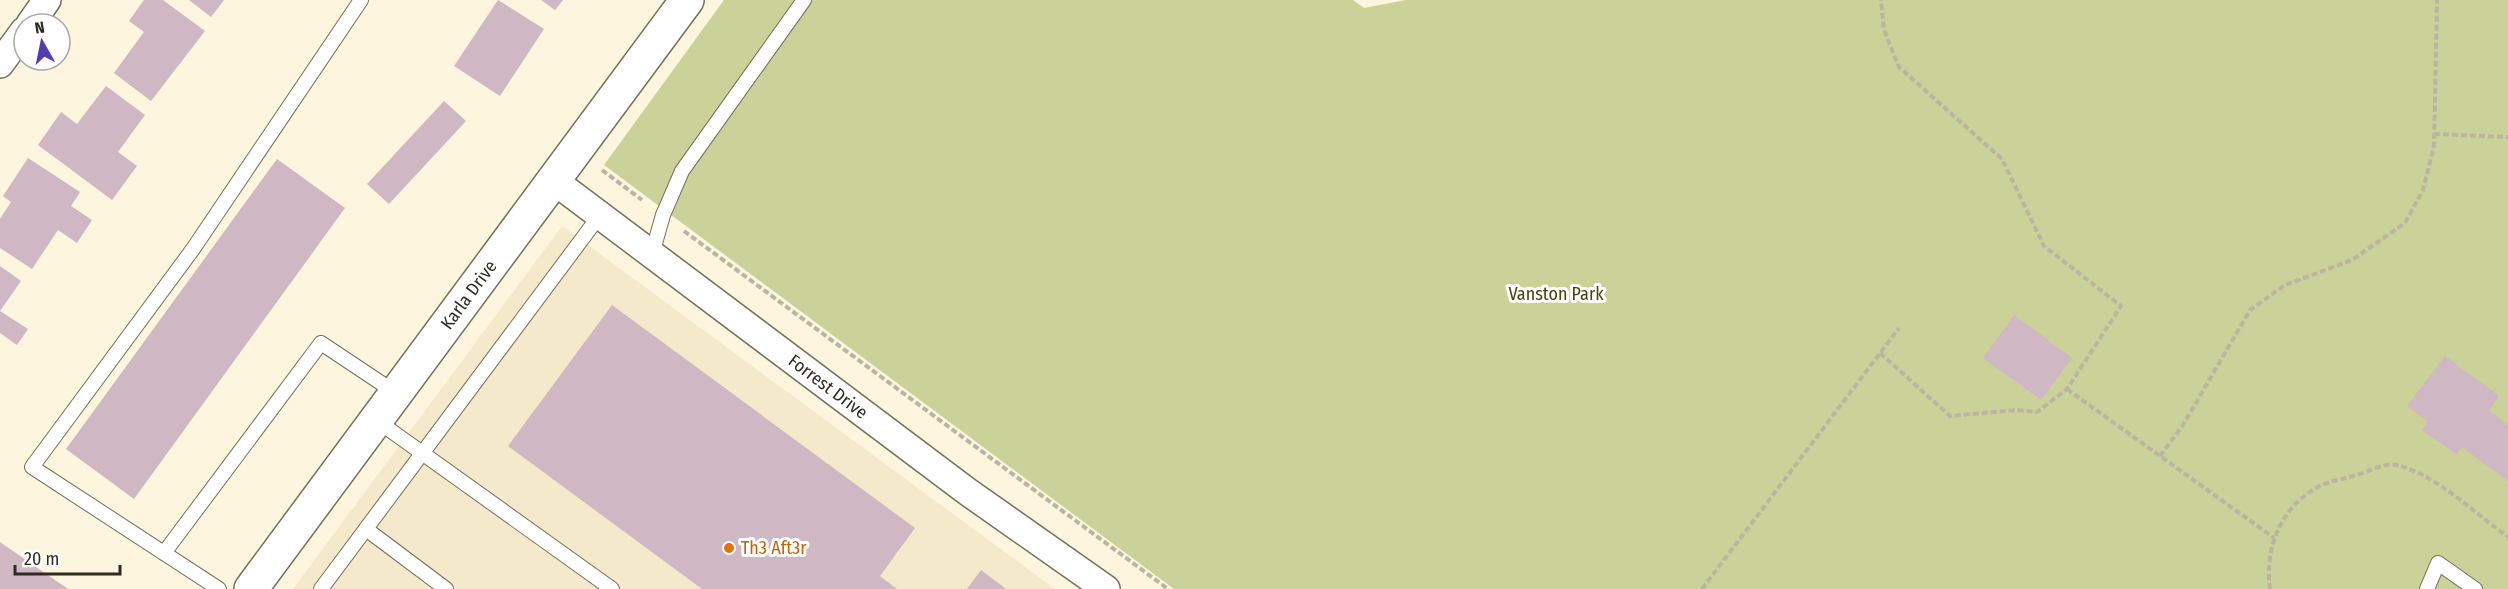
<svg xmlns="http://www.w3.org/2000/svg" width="2508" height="589" font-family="'Fira Sans Condensed',sans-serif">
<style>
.built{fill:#f4e9ca}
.green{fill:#cad299}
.building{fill:#cfb7c3}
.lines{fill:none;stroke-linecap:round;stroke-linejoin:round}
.lane-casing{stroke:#766f5a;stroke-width:16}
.street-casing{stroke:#766f5a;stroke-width:30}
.secondary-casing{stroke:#766f5a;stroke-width:36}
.path{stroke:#bbb4a1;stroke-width:4;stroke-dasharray:6 3;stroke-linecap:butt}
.lane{stroke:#fff;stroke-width:14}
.street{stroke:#fff;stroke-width:27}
.secondary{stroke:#fff;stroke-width:33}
.food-dot{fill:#e8710a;stroke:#fff;stroke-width:2}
.labels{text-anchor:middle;stroke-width:6;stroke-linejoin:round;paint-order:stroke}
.street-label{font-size:18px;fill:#2e2b22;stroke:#fff}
.park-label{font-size:18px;fill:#43480a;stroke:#fff}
.food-label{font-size:18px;fill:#c56008;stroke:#fff;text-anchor:start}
</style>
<rect width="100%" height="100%" fill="#fdf5dd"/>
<!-- built -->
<polygon class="built" points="562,226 1055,589 293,589"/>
<!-- green -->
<polygon class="green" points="724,0 1353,0 1364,8 1406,0 2508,0 2508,589 1174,589 604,165"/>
<!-- building -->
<g class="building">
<polygon points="144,0 163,0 205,31 151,101 114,73 144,32 129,21"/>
<polygon points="189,0 224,0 211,17"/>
<polygon points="498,0 544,29 500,96 454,66"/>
<polygon points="541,0 563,0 555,10"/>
<polygon points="106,86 145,115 118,152 137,166 112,200 38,145 61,112 77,124"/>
<polygon points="444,101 466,121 389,204 367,184"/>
<polygon points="28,158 80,192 71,206 92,220 77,243 58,230 32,269 0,248 0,219 11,202 3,196"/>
<polygon points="277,159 345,208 134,499 66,449"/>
<polygon points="0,266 21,281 0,311 28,329 17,345 0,333"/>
<polygon points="612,305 915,528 880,576 897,589 702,589 508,446"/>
<polygon points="2014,315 2072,358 2041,400 1983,358"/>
<polygon points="2445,356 2499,396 2489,410 2508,425 2508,481 2462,447 2456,454 2422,430 2428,422 2407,406"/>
<polygon points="0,542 68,589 0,589"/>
<polygon points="981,570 1006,589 967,589"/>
</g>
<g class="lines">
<!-- lane casing -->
<g class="lane-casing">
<g id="lane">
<polyline points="652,254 663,215 682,171 804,0"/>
<polyline points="376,420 612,589"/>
<polyline points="366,529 446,589"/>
<polyline points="164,553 321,343 396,393"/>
<polyline points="219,589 32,467 193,249 361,0"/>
<polyline points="321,589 600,215"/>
<polyline points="2427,589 2438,563 2475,589"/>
</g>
</g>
<!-- street casing -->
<g class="street-casing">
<g id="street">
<polyline points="30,24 47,0"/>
<polyline points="0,64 24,31"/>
<path id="s1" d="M 553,180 L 968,492 L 1106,589"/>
</g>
</g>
<!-- secondary casing -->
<g class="secondary-casing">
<g id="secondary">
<path id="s2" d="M 251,589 L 687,0"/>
</g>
</g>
<!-- path -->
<g class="path">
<polyline points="2434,134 2508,137"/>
<polyline points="602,170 642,200"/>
<polyline points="684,231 1168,589"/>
<polyline points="1880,353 1950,416 2017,410 2037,412 2067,389 2121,306 2044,246 2002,159 1899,67 1884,30 1881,0"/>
<polyline points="2067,389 2274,538"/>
<polyline points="2160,456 2183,425 2250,310 2285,285 2352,260 2405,223 2423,190 2434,146 2437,0"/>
<polyline points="1702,589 1899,328"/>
<path d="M 2270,589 C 2264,547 2282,504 2322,485 C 2333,480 2345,479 2357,475 C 2371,471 2386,461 2401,466 C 2438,477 2476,514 2508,537"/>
</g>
<!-- lane -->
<use href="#lane" class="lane"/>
<!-- street -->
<use href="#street" class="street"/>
<!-- secondary -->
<use href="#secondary" class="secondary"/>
</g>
<!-- markers -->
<circle class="food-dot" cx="729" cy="548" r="6"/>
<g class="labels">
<!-- street labels -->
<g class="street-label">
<text dy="6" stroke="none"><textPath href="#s2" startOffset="366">Karla Drive</textPath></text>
<text dy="6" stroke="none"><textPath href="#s1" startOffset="344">Forrest Drive</textPath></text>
</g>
<!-- park labels -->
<g class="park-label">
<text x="1556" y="300">Vanston Park</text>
</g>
<!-- food labels -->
<g class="food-label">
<text x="741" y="554">Th3 Aft3r</text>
</g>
</g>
<!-- north arrow -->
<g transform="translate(42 42) rotate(351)"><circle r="28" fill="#ffffff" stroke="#abaaa7" stroke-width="1.5"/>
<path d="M0-4.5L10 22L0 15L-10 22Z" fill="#543ab2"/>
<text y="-9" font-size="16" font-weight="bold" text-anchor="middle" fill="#2e2b22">N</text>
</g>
<!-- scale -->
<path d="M15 565v9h105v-9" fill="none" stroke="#2e2b22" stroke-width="3"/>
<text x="24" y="565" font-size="18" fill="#2e2b22" stroke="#ffffff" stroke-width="4.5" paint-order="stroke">20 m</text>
</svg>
